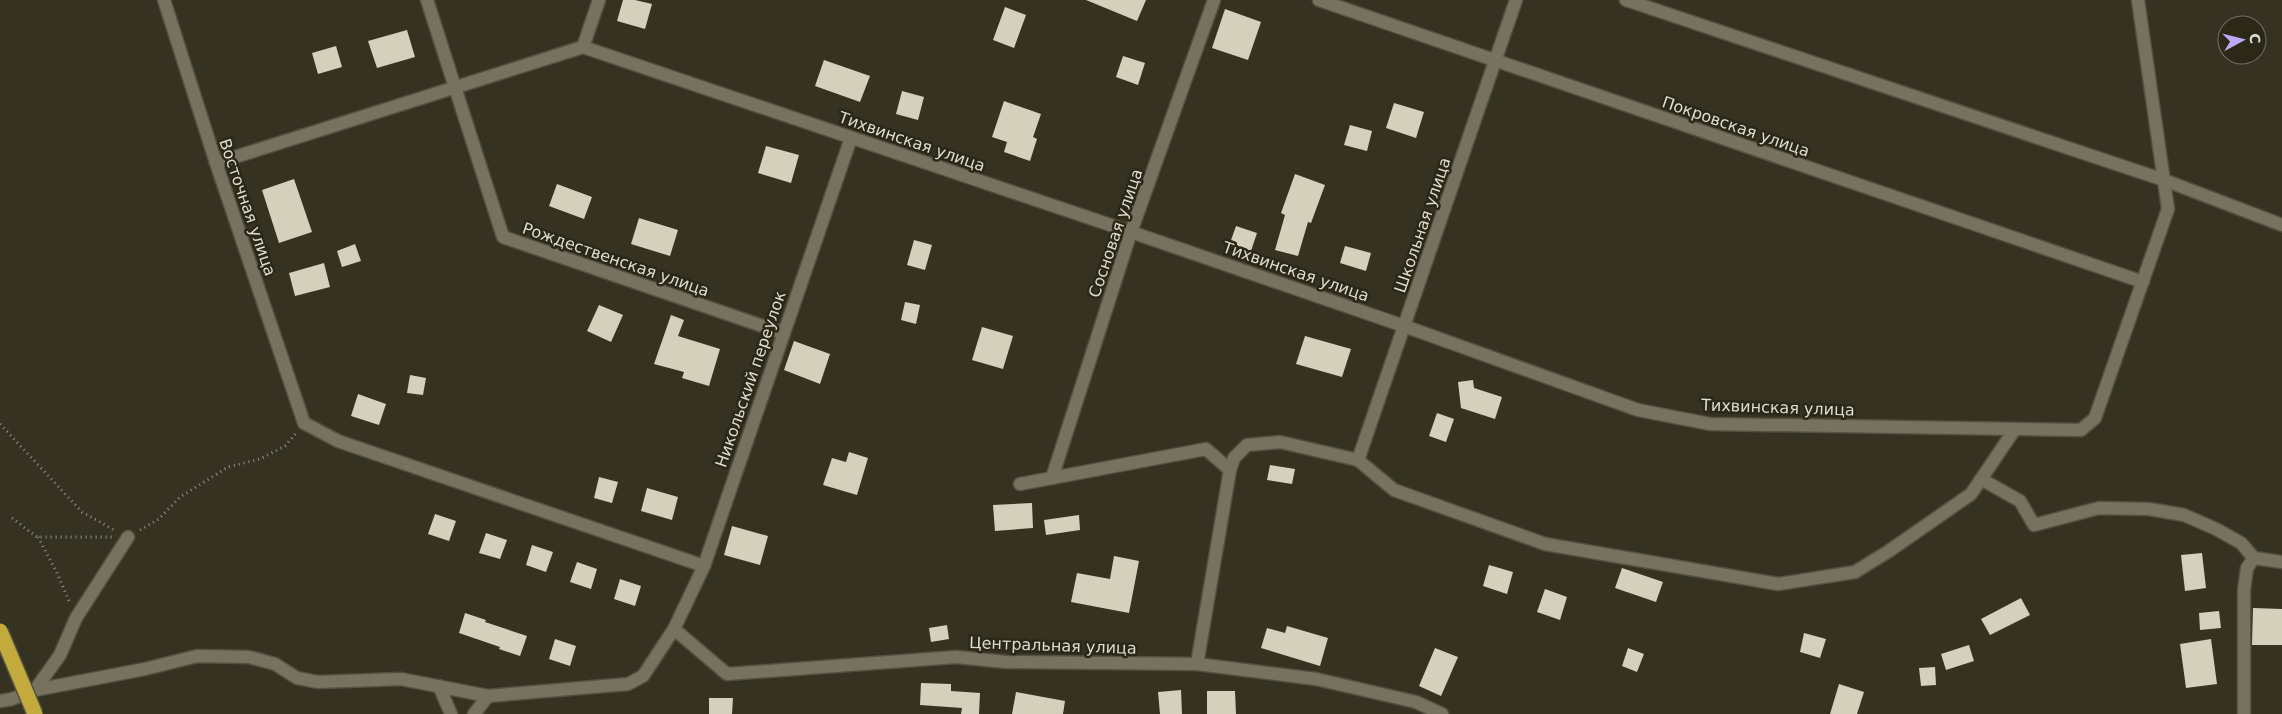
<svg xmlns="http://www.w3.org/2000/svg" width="2282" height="714" font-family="'DejaVu Sans',sans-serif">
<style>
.building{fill:#d5d0bc}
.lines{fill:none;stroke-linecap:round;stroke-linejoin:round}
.minor-casing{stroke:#545142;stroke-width:15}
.path{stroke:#928f82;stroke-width:3;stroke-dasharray:1 4;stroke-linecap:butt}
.minor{stroke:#777260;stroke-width:12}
.highway-bridge-casing{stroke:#545142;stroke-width:18;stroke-linecap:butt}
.highway-bridge{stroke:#c3aa3d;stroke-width:15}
.labels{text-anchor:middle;stroke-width:5;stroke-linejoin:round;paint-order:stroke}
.street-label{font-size:16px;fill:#dfddd3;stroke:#2c2818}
</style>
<rect width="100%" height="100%" fill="#363222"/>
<!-- building -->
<g class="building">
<polygon points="623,0 635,0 652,4 645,29 617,21"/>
<polygon points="1086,0 1146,0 1137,21"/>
<polygon points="1005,7 1026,15 1014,48 993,40"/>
<polygon points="1225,9 1261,22 1248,60 1212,48"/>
<polygon points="407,30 415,57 377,68 368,41"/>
<polygon points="336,46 342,67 318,74 312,53"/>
<polygon points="1123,56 1145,63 1138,85 1116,77"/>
<polygon points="824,60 870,76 860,102 815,86"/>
<polygon points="902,91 924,97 918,120 896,114"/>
<polygon points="1004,101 1041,114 1033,137 1037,139 1030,161 1004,152 1007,142 992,137"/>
<polygon points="1394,103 1424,112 1416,138 1386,128"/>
<polygon points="1350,125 1372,131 1367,151 1344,145"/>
<polygon points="766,146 799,155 791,183 758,173"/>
<polygon points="1295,174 1325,185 1311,223 1308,222 1298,256 1275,250 1285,215 1281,213"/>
<polygon points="294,179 312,232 279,243 262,190"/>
<polygon points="557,184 592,197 584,219 549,206"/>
<polygon points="639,218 678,230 670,256 631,244"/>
<polygon points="1236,226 1257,233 1251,251 1230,243"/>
<polygon points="914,240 932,245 925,270 907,265"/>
<polygon points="355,244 361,261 342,267 337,251"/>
<polygon points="1345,246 1371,253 1366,271 1340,263"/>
<polygon points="324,263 330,287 295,296 289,273"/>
<polygon points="905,302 920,305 916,324 901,320"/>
<polygon points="599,305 623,315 611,342 587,331"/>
<polygon points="671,315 684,320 678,336 720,349 709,386 682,378 684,372 654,364"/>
<polygon points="982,327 1013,336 1003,369 972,360"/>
<polygon points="1305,336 1351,349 1342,377 1296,364"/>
<polygon points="794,341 830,354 820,384 784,370"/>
<polygon points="410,375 426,378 423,395 407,393"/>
<polygon points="1473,380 1474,388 1502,397 1495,419 1461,408 1458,382"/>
<polygon points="358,394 386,404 379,425 351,416"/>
<polygon points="1437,413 1454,419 1446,442 1429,436"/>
<polygon points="849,452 868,458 857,495 823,485 832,458 846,462"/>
<polygon points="1270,465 1295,469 1292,484 1267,480"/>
<polygon points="599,477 618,482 612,503 594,498"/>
<polygon points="647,488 678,497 672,520 641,511"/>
<polygon points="1032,503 1033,528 995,531 993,505"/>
<polygon points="435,514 456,521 449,541 428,534"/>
<polygon points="1079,515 1080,530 1046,535 1044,520"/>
<polygon points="732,526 768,536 760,565 724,555"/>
<polygon points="486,533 507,540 500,559 479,553"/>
<polygon points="532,545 553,552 546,572 526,565"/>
<polygon points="2202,553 2206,588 2185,591 2181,555"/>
<polygon points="1114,556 1139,561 1129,613 1071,602 1077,573 1110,579"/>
<polygon points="577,562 597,569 591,589 570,582"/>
<polygon points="1489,565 1513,572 1507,594 1483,586"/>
<polygon points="1622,568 1663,582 1656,602 1615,588"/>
<polygon points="620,579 641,586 635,606 614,599"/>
<polygon points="1545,589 1567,597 1560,620 1537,612"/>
<polygon points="2021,598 2030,615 1990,635 1981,619"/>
<polygon points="2253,608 2282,609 2282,645 2252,645"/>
<polygon points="2219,611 2221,628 2200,630 2199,613"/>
<polygon points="465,613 486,620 485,622 527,636 520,656 499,649 500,647 459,633"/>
<polygon points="947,625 949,639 931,642 929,628"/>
<polygon points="1287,626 1328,638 1320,666 1261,648 1267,628 1285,633"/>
<polygon points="1804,633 1826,639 1820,658 1800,652"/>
<polygon points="555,639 576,646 570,666 549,659"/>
<polygon points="2211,639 2217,684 2186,688 2180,644"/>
<polygon points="1969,645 1974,661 1946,670 1941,654"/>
<polygon points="1435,648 1458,657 1441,696 1419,686"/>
<polygon points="1628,648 1644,654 1637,672 1622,666"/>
<polygon points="1935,667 1936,685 1921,686 1919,668"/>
<polygon points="921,683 951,684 951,691 980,693 979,714 961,714 962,708 920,705"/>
<polygon points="1839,684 1864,692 1857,714 1830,714"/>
<polygon points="1181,690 1182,714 1160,714 1158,692"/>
<polygon points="1207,691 1235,691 1236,714 1207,714"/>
<polygon points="1016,692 1065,701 1063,714 1012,714"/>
<polygon points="709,698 733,698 732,714 709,714"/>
</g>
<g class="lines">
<!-- minor casing -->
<g class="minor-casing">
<g id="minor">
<polyline points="164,0 216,163 304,423 338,441 704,566"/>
<polyline points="427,0 503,237 783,333"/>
<polyline points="1319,0 2143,282"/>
<polyline points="1626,0 2164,180 2282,225"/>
<polyline points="583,47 1131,232 1404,326 1638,410 1710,424 2081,430 2095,418 2168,209 2138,0"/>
<polyline points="583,47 599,0"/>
<polyline points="216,163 583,47"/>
<polyline points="1358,460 1516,0"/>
<polyline points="1052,478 1131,232 1214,0"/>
<polyline points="1981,479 2020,501 2034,525 2099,508 2149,509 2184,515 2216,529 2241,543 2254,558 2282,562"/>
<polyline points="1020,484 1206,449 1230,470"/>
<polyline points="674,629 727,674 956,657 1006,662 1197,664 1316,679 1416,702 1442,714"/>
<polyline points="1197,664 1230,470 1234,458 1247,445 1280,442 1358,460 1394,490 1545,544 1778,584 1855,572 1889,551 1971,494 2015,429"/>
<polyline points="439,686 451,714"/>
<polyline points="35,690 145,669 197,656 249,657 275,664 297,678 318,682 401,679 488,696 628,684 643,676 674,629 704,566 851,138"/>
<polyline points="0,701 12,699 35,690 60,655 76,618 128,537"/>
<polyline points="474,714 488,696"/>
<polyline points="2244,714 2244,590 2247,568 2254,558"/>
</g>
</g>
<!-- path -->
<g class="path">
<polyline points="0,424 82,512 116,531"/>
<polyline points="12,518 37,537 113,537"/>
<polyline points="140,530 159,519 180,497 228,467 260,459 285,446 297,432"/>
<polyline points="38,537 57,573 70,603"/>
</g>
<!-- minor -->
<use href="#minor" class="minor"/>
<!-- highway-bridge casing -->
<g class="highway-bridge-casing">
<polyline id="highway-bridge" points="0,631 35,714"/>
</g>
<!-- highway-bridge -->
<use href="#highway-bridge" class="highway-bridge"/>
</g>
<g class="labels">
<!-- street labels -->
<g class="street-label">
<text transform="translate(1736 126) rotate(19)" y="6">Покровская улица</text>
<text transform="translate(912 141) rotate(19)" y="6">Тихвинская улица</text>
<text transform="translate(248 207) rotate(71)" y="6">Восточная улица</text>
<text transform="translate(1422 225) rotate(-71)" y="6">Школьная улица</text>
<text transform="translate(1115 233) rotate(-71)" y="6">Сосновая улица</text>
<text transform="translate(616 259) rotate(19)" y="6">Рождественская улица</text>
<text transform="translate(1296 271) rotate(19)" y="6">Тихвинская улица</text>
<text transform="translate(750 379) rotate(-71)" y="6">Никольский переулок</text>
<text transform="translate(1778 407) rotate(2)" y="6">Тихвинская улица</text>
<text transform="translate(1053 645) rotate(2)" y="6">Центральная улица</text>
</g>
</g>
<!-- north arrow -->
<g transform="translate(2242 40) rotate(83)"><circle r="24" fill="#2c2818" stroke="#747063"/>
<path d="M0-4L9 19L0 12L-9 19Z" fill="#bcaaf6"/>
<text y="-8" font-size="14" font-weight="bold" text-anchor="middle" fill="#dfddd3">С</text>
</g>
</svg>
